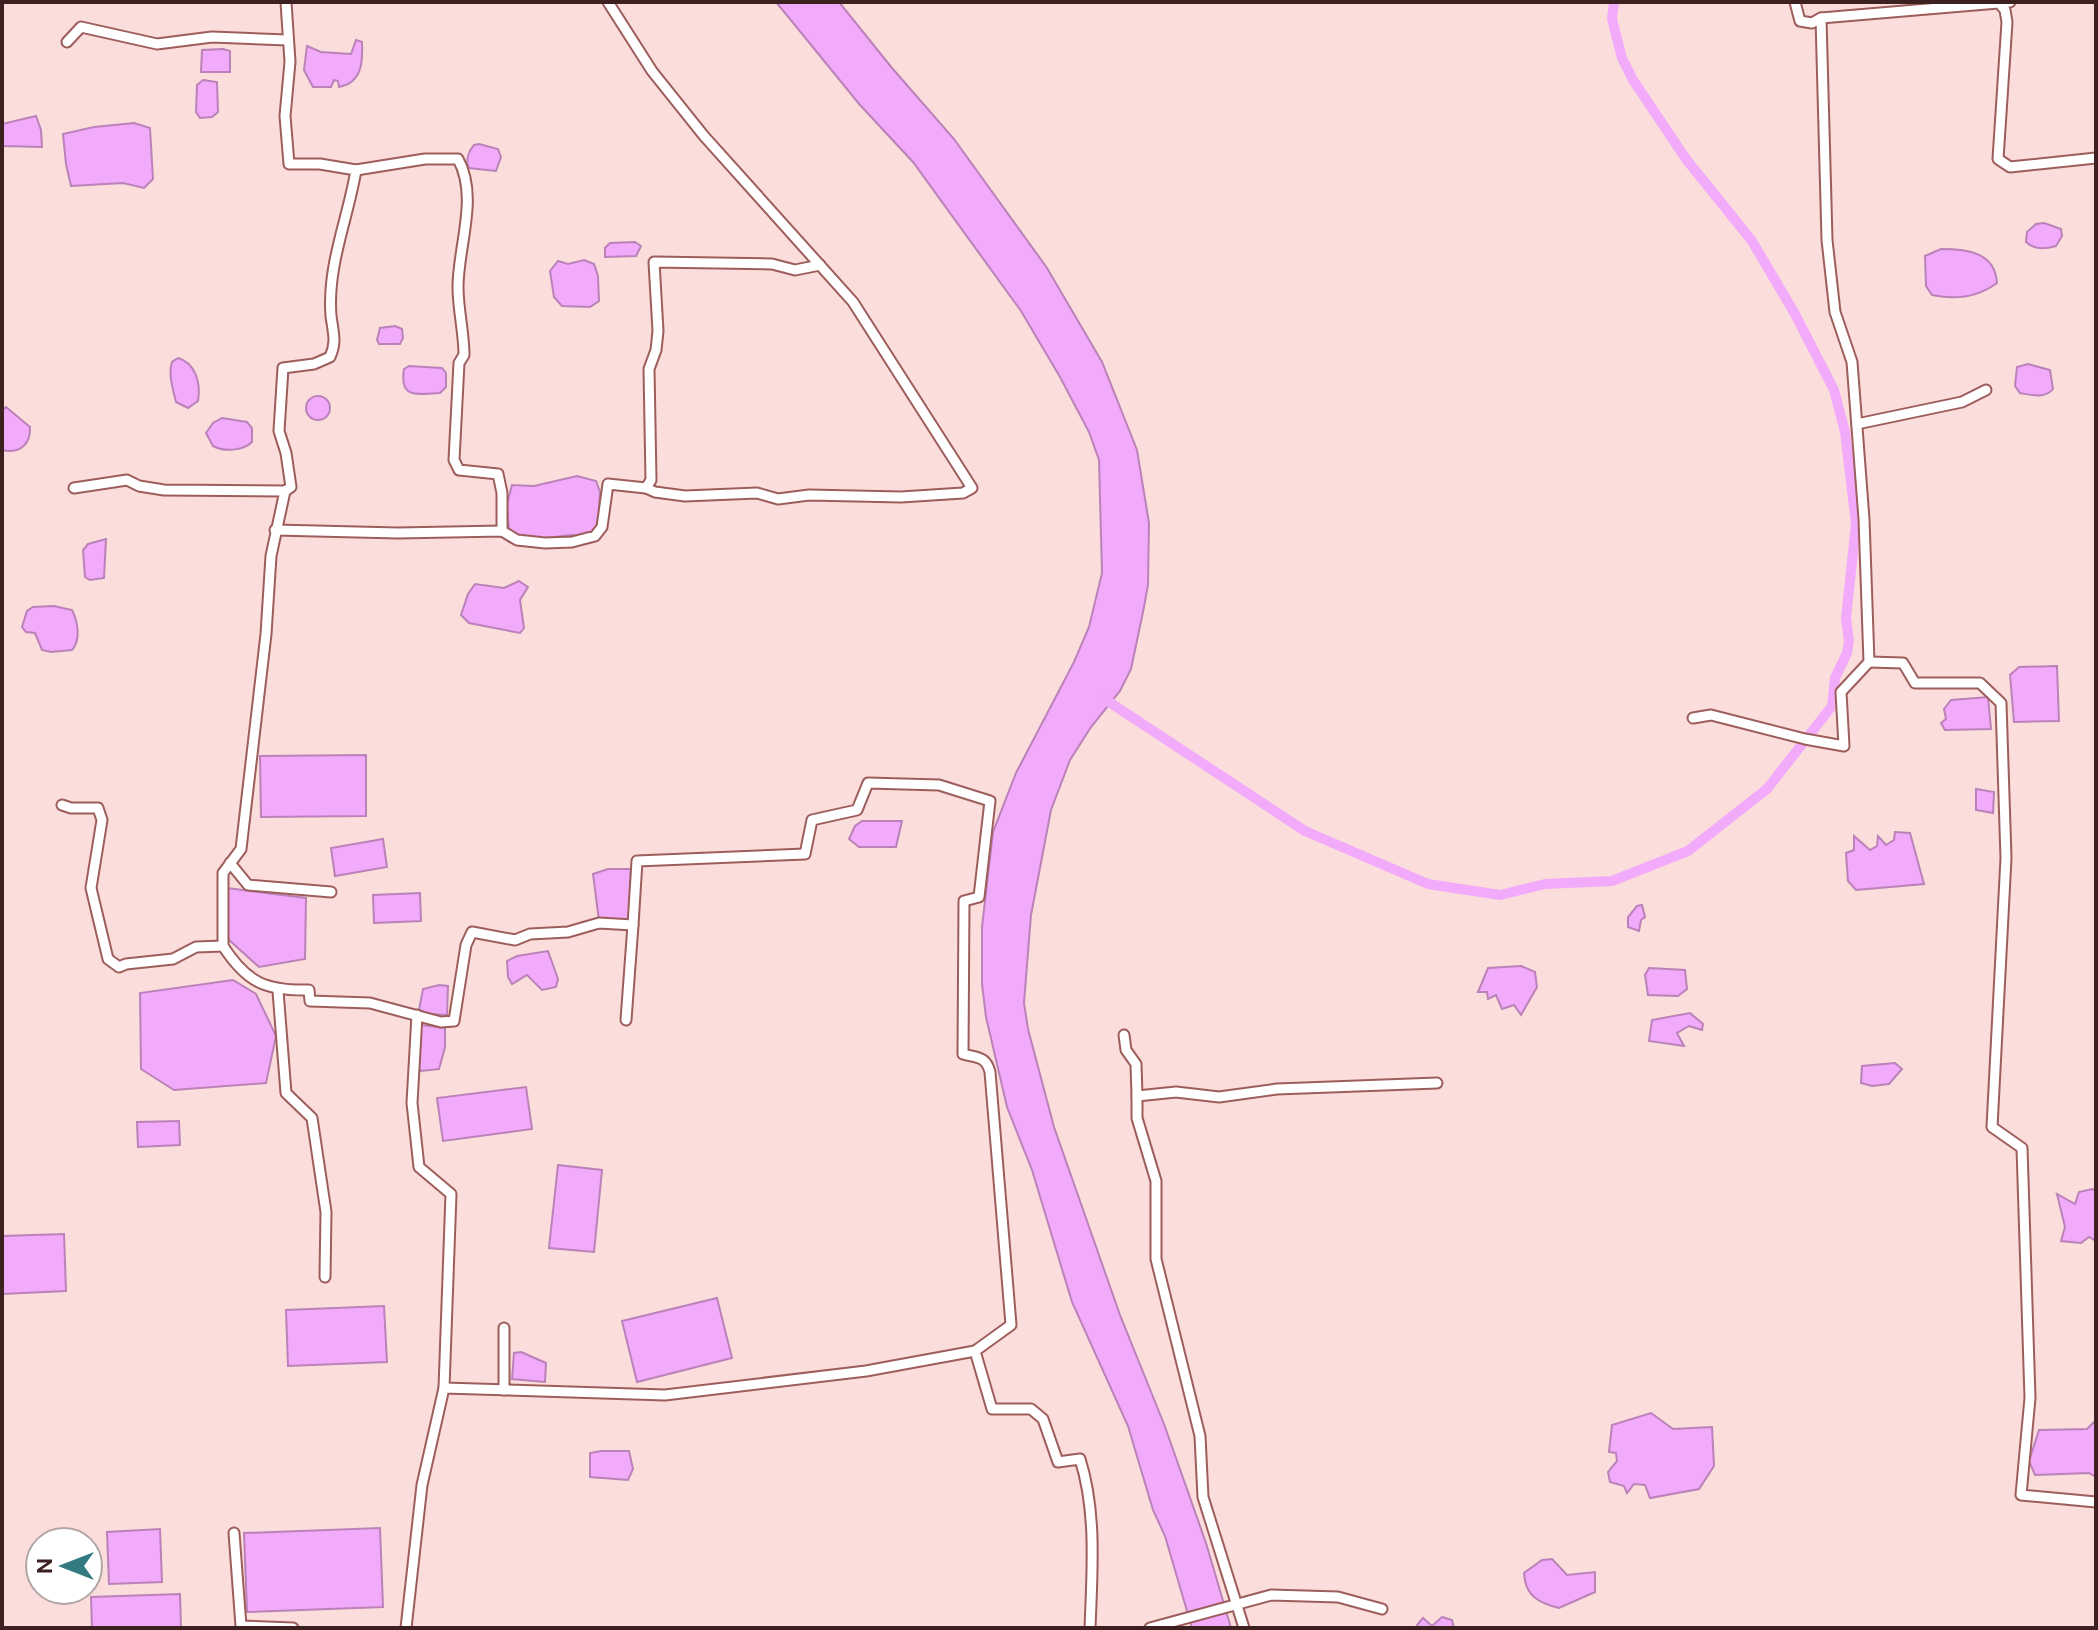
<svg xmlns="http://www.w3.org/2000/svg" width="2098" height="1630" font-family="'DM Sans',sans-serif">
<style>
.water{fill:#f1abfa;stroke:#bb82b9;stroke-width:2}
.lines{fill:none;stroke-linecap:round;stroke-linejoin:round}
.canal{stroke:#f1abfa;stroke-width:10}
.minor-casing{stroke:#9d5e5b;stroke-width:13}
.minor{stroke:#fff;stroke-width:9}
</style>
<rect width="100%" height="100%" fill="#fbdddb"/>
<!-- water -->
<g class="water">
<polygon points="776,2 839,2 892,68 954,139 1047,268 1102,362 1137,450 1149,523 1148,585 1143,612 1131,669 1120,691 1091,727 1070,760 1051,810 1031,915 1024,1003 1028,1029 1054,1127 1120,1315 1164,1424 1206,1543 1231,1628 1192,1628 1165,1536 1153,1510 1128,1426 1072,1302 1032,1170 1007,1107 986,1017 982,984 982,927 993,832 1016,773 1074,662 1089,627 1102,573 1099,460 1089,432 1060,377 1021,311 913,162 860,105"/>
<path d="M 356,40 L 362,42 C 363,62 362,83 339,87 L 338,81 L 334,80 L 331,87 L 313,87 L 304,70 L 307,46 L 321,52 L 351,54 Z"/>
<polygon points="223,49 230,51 230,72 201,72 202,50"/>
<polygon points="203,80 217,82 218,112 212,117 200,118 196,112 197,85"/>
<polygon points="36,116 41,130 42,147 2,146 2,124"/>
<polygon points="134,123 150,128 153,179 144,188 123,183 71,186 66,164 63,134 94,127"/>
<path d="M 479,144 L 498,149 L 501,157 L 496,171 L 469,168 C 465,160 469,151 474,145 Z"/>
<path d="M 2044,223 L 2061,229 L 2062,236 L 2056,246 C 2046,249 2034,250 2026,242 L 2027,232 L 2036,224 Z"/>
<polygon points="635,242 641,246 636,256 605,257 605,248 610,243"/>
<path d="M 1941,249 C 1967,249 1995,252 1997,283 C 1978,297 1955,300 1932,295 L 1926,286 L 1925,256 Z"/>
<polygon points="584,260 594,264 598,276 599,301 590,307 562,306 554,297 550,271 558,261 568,264"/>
<polygon points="395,326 402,329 403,338 400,344 379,344 377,340 380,328"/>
<path d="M 178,358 C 196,363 201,384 198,401 L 188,408 L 176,402 C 173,389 168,375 172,362 Z"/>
<path d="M 2028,364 L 2050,370 L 2053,389 C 2045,399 2031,395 2020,393 L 2015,386 L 2017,367 Z"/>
<path d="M 409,366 L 442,368 L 446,373 L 446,387 L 440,393 C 418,394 399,400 404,369 Z"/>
<circle cx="318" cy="408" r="12"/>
<path d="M 6,407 L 30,427 C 31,445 19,454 2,450 L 2,411 Z"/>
<path d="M 222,418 L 247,422 L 252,428 L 252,442 C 243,451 224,452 213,446 L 206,433 L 213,423 Z"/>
<polygon points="577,476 596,481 600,492 598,529 580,536 571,535 529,540 509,531 507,504 512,485 534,486"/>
<polygon points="106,539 104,578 90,580 85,577 83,550 88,544"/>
<polygon points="519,581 528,587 520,600 524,628 520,633 469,623 461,615 468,594 475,584 504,588"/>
<path d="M 54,606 L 72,610 C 78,622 81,640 72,650 L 51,652 L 42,650 L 35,633 L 26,632 L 22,627 L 27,611 L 33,607 Z"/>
<polygon points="2057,666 2059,721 2014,722 2010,675 2019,667"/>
<polygon points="1988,697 1991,729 1945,730 1941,723 1946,719 1944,709 1951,700"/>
<polygon points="366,755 366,816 261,817 260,756"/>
<polygon points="1976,789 1994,792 1993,813 1976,810"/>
<polygon points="862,821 902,821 896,847 859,847 849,839 855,826"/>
<polygon points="1895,832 1910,833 1924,884 1856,890 1848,881 1846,853 1854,850 1854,836 1870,850 1877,846 1878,836 1886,845 1894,840"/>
<polygon points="383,839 387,867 335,876 331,848"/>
<polygon points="608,869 631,869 629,920 599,921 593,874"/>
<polygon points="227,888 306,898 305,959 259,967 228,939"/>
<polygon points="420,893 421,921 374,923 373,895"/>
<polygon points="1642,905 1645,917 1641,920 1639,931 1628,927 1628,917 1637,906"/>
<polygon points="548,951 558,979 556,987 542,990 527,975 512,984 508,977 507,961 517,956"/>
<polygon points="1521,966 1535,972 1537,987 1521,1015 1514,1005 1502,1009 1496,995 1488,999 1487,992 1478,992 1488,968"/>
<polygon points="1649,968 1685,970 1687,989 1678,996 1648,995 1645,975"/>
<polygon points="233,980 256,994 276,1036 266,1083 174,1090 141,1069 140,993"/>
<polygon points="439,985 448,986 447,1015 429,1014 419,1010 423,989"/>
<polygon points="1690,1013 1703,1024 1702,1030 1689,1026 1677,1033 1684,1046 1649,1041 1652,1020"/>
<polygon points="421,1025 445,1028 445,1047 439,1069 421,1071 416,1063"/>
<polygon points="1895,1063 1902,1069 1889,1084 1872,1086 1861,1083 1862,1066"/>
<polygon points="526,1087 532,1129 443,1141 437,1098"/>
<polygon points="179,1121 180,1145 138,1147 137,1122"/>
<polygon points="558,1165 602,1170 594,1252 549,1248"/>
<polygon points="2092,1189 2096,1191 2096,1241 2089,1237 2081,1243 2061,1241 2065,1227 2057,1194 2075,1204 2079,1192"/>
<polygon points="64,1234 66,1291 2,1294 2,1236"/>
<polygon points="717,1298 732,1358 637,1382 622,1321"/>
<polygon points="384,1306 387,1362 288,1366 286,1310"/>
<polygon points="521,1352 546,1363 545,1382 512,1379 514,1353"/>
<polygon points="1651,1413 1673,1429 1712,1427 1714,1466 1699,1489 1650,1498 1645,1485 1634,1484 1627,1493 1624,1486 1610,1482 1608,1472 1617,1461 1616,1453 1609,1452 1612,1425"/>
<polygon points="2096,1420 2096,1477 2089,1473 2035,1475 2029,1461 2039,1430 2087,1429"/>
<polygon points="601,1451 629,1451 633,1469 628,1480 590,1477 590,1453"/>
<polygon points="380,1528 383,1607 247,1612 244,1533"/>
<polygon points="160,1529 162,1582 109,1584 107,1532"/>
<path d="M 1552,1559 L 1567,1575 L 1595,1572 L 1595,1592 L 1559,1608 C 1539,1603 1525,1596 1524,1573 L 1542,1560 Z"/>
<polygon points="180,1594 181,1628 92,1628 91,1597"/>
<polygon points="1442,1617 1452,1620 1454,1628 1419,1628 1417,1625 1423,1618 1432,1626"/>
</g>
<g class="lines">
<!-- canal -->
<polyline class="canal" points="1103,698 1305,831 1428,884 1500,895 1545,884 1612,881 1688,851 1767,789 1832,706 1835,678 1847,653 1849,641 1846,618 1856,524 1845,432 1834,390 1795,314 1752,241 1686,159 1633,80 1622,58 1612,19 1614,2"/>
<!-- minor casing -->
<g class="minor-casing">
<g id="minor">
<polyline points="608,2 652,71 704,136 853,302 972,488 963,493 901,497 809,495 778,499 757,493 685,496 655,492 646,488"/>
<polyline points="1999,3 2005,10 2007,22 1998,159 2010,167 2096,158"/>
<polyline points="1821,18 2010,2"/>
<polyline points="67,42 81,27 157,44 212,37 288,40"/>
<path d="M 356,170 L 425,159 L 458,159 C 479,197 458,246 458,287 C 458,310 464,332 464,355 L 459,363 L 454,460 L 459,470 L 498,474 L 502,493 L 502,531"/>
<polyline points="1857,424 1962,402 1986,390"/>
<path d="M 285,491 L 291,487 L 286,453 L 279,431 L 283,368 L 314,364 L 330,357 C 337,342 333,332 331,316 C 327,265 348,219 356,170 L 320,164 L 289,164 L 285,116 L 290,62 L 286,2"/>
<polyline points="275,530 398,533 502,531 517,540 545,543 572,542 595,536 602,527 608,484 646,488 651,480 649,369 656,350 658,331 654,262 772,264 795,270 820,265"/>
<polyline points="1869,662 1903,663 1915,683 1980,683 2001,703 2006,858 1992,1127 2022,1148 2030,1398 2021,1495 2096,1502"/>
<polyline points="1693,718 1711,715 1805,739 1844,746 1841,692 1869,662 1864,519 1852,362 1835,312 1827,240 1821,18 1812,23 1800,21 1795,2"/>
<polyline points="62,805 71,808 98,808 102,820 91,888 108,959 119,967 126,964 173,959 196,947 223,946 223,873 241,849 266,634 271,556 285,491 164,490 139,486 127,480 74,488"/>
<polyline points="230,863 248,885 331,892"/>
<path d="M 223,946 C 247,983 266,991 309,990 L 310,1001 L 370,1003 L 441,1022 L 454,1021 L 466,945 L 472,932 L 515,940 L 530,934 L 568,932 L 599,923 L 633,925 L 637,861 L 805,854 L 812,820 L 857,810 L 868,783 L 939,785 L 990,801 L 979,897 L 964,901 L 963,1054 C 977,1058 986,1056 990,1072 L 1011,1325 L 975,1351 L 992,1409 L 1031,1409 L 1043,1419 L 1058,1462 L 1080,1459 C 1097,1512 1092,1573 1090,1628"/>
<polyline points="278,991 286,1093 312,1118 326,1212 325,1277"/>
<polyline points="417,1015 412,1103 419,1167 451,1194 444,1388"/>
<polyline points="626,1020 633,925"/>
<polyline points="1124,1035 1126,1050 1136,1064 1137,1096"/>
<polyline points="504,1328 504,1390"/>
<polyline points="234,1533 241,1626 293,1628"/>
<polyline points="406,1628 422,1485 444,1388 665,1395 866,1371 975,1351"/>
<polyline points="1150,1628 1271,1595 1338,1597 1382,1609"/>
<polyline points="1244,1628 1203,1497 1200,1436 1156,1259 1156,1181 1137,1118 1137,1096 1176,1092 1219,1097 1277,1089 1437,1083"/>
</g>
</g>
<!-- minor -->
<use href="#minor" class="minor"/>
</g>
<!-- border -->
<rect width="2098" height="1630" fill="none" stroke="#3c2120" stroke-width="8"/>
<!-- north arrow -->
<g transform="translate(64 1566) rotate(270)"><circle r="38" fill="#ffffff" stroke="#b1a6a6" stroke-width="2"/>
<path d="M0-6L14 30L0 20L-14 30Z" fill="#337b81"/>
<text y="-12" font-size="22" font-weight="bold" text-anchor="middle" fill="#3c2120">N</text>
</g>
</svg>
